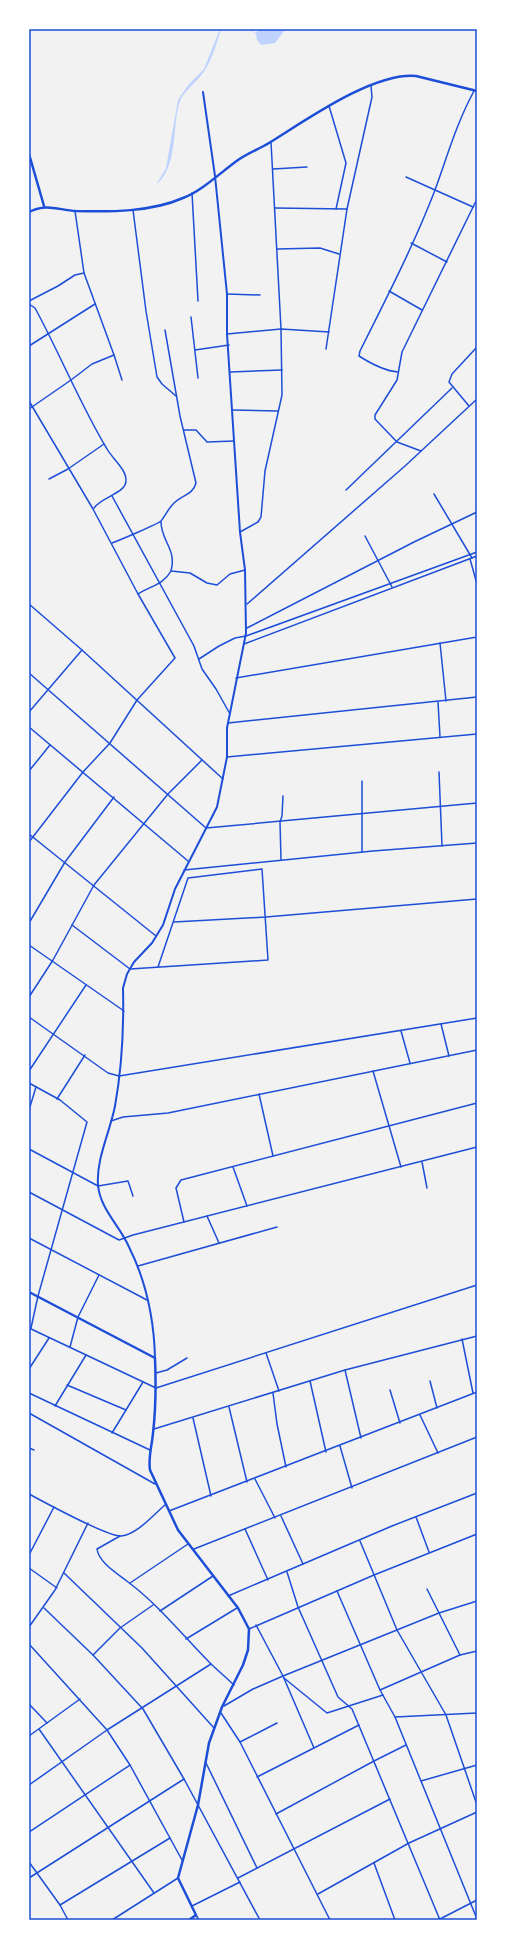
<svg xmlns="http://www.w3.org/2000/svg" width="506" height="1949" font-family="'DM Sans',sans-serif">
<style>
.water{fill:#bfd3fe}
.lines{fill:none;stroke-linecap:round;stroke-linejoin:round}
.minor{stroke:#1d4ed8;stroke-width:1.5}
.tertiary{stroke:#1d4ed8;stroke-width:2}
.secondary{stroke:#1d4ed8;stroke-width:2.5}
.neatline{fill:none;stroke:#1d4ed8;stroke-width:1.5}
</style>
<rect width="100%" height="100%" fill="#f2f2f2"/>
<!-- water -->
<g class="water">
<path d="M 220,29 L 221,29 L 220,33 C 216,45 212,59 205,70 C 198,82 183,90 179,104 C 172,130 178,166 156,185 L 166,168 L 178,100 L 189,84 L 204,69 Z"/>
<polygon points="248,29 256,33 259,29 284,29 284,31 275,43 261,45 257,40 256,34"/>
</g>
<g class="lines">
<!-- minor -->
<g class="minor">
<polyline points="329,106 346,163 336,209"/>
<polyline points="273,169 307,167"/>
<polyline points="406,177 473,207"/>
<polyline points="192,193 198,301"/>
<polyline points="275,208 347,209"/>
<polyline points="133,210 146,311 157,377 162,384 176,396"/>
<polyline points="75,211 84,273 114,355 122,380"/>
<polyline points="411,243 447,262"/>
<polyline points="277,249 320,248 339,254"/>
<polyline points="389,291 422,310"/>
<polyline points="227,294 260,295"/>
<polyline points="29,301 58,286 75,275 84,273"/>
<path d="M 29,304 L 35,308 C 60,354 80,404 107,449 C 112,458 126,469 126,480 C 127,493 101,497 94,508"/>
<polyline points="191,317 198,378"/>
<polyline points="227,334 281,329 329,332"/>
<polyline points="29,346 95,304"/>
<polyline points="326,349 347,209 372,97 371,86"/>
<polyline points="195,350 229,345"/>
<polyline points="230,372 282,370"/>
<path d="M 398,372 C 385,371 370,363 359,356 L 360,351 C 386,299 414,245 435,190 C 447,157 457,122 474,91"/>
<polyline points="29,401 93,509 138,594 175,658 137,700 110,743 83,772 29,842"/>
<polyline points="469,406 449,382 452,374 477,347"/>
<polyline points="29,409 71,380 92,364 114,355"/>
<polyline points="233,410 278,411"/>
<polyline points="184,430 196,430 207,442 234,441"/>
<polyline points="421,451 397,442 375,419 375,415 397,380 402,352 477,199"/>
<polyline points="49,479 68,469 104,444"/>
<polyline points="346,490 452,388"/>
<polyline points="434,494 472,558"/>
<polyline points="112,496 194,646 202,669 216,689 230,714"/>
<path d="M 161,522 C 161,541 177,549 171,571 L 190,573 L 207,583 L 217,585 L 230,574 L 245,570"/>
<polyline points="240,532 258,522 261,517 265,471 282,395 281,329 271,142"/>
<polyline points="365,536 392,587"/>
<path d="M 112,543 C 120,540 158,524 161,521 C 165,516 168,509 174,503 C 182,495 193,495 196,483 L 180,416 L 165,330"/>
<polyline points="470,559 477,584"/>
<path d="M 138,594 C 151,586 164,584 171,571"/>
<polyline points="29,604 82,650 223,779"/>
<polyline points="247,604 405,466 477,399"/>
<polyline points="247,628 414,542 477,512"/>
<polyline points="440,643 446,701"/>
<polyline points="244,644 477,556"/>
<polyline points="199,659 219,646 235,638 246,636 477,552"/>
<polyline points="29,673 206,828 477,803"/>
<polyline points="236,678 477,637"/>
<polyline points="438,702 440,737"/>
<polyline points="29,712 82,650"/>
<polyline points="228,723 477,697"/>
<polyline points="29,727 188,861"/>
<polyline points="227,757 477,734"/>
<polyline points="29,771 50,745"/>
<polyline points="439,772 442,846"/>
<polyline points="29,834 156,936"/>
<polyline points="362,852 362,781"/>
<polyline points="281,860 280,822 282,816 283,796"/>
<polyline points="184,870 373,851 477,843"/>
<polyline points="174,922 266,917 477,899"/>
<polyline points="29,923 65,862 114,797"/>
<polyline points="72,925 130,969 268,960 262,869 188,878 158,967"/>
<polyline points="29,945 124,1011"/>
<polyline points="29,997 53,960 94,885 168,794 202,760"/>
<polyline points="29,1017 108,1073 119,1076 477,1018"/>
<polyline points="441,1024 449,1056"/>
<polyline points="401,1031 410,1063"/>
<polyline points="29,1071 86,985"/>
<polyline points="373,1071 401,1167"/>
<polyline points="29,1083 60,1100 87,1122 38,1296 31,1328"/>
<polyline points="259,1094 273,1156"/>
<polyline points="57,1099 85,1055"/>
<polyline points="29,1110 36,1087"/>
<polyline points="111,1121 123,1117 168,1113 477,1050"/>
<polyline points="29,1149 98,1186 128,1181 133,1196"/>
<polyline points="422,1162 427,1188"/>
<polyline points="233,1167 247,1206"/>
<polyline points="29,1192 119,1240 133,1235 477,1147"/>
<polyline points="207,1216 219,1243"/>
<polyline points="184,1222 176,1188 181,1180 477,1103"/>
<polyline points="29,1238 147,1300"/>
<polyline points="138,1266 277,1227"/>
<polyline points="29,1328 156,1388 477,1285"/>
<polyline points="462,1339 473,1393"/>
<polyline points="70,1347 78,1317 99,1275"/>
<polyline points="266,1353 279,1391"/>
<polyline points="29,1369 49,1338"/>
<polyline points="345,1370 361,1438"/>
<polyline points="156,1373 167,1370 187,1358"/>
<polyline points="310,1381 326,1452"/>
<polyline points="430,1381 437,1408"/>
<polyline points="67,1385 126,1410"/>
<polyline points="390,1390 400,1423"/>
<polyline points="29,1393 150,1450"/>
<polyline points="273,1393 277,1424 286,1467"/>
<polyline points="55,1406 86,1355"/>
<polyline points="229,1407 247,1482"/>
<polyline points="29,1413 155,1484"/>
<polyline points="420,1415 438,1453"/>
<polyline points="193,1418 211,1496"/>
<polyline points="154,1429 345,1370 477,1336"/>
<polyline points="112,1433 143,1382"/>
<polyline points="340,1446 352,1488"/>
<polyline points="29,1448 34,1450"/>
<polyline points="255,1479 275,1518"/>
<path d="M 29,1494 C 44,1502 108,1537 121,1536 C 138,1534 154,1514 166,1504"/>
<polyline points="169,1511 477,1392"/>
<polyline points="281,1516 303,1564"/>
<polyline points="416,1517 429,1552"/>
<polyline points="245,1529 268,1580"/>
<path d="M 120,1536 L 97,1549 C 99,1563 118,1574 128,1582 C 159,1605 184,1637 211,1664"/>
<polyline points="360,1541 397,1630 446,1715 477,1805"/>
<polyline points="194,1549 477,1437"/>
<polyline points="29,1555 54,1507"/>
<polyline points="29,1568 57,1588"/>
<polyline points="287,1572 298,1607 338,1697 352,1709 440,1920"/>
<polyline points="64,1573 142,1648 214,1728"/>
<polyline points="130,1583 188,1544"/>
<polyline points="427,1589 460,1655"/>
<polyline points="337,1591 380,1690"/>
<polyline points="228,1596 392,1526 477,1493"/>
<polyline points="44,1608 93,1655 143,1709 184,1779 260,1920"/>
<polyline points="160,1611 213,1576"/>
<polyline points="256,1625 283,1676 314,1748"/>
<polyline points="29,1627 55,1590 88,1523"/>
<polyline points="249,1629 374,1575 477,1534"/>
<polyline points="186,1639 237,1608"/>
<polyline points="29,1644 107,1730 130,1765 182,1860"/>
<polyline points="477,1651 460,1655 380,1690 395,1717 477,1919"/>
<polyline points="93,1655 120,1628 153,1605"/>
<polyline points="284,1678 327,1713 383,1695"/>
<polyline points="29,1704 47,1723"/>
<polyline points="224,1706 253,1689 283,1676 439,1613 477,1601"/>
<polyline points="221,1713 240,1742 330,1920"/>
<polyline points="395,1717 477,1713"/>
<polyline points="39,1729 154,1893"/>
<polyline points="29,1736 80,1699"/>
<polyline points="240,1742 277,1723"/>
<polyline points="206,1763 257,1868"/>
<polyline points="257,1777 359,1725"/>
<polyline points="421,1781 477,1765"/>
<polyline points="29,1785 107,1730 211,1664 234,1685"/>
<polyline points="276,1814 374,1761 406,1745"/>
<polyline points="29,1832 130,1765"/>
<polyline points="29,1862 60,1905 68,1920"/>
<polyline points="374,1863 395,1920"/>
<polyline points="29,1878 184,1779"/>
<polyline points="238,1878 390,1799"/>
<polyline points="318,1894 409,1843 477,1812"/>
<polyline points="60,1905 170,1838"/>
<polyline points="192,1906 240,1882"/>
<polyline points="196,1915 199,1920"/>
<polyline points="112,1920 178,1878"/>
<polyline points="438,1920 477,1900"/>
</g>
<!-- tertiary -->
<path class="tertiary" d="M 155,1358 C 154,1318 147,1283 129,1247 C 120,1226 100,1209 98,1185 C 96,1159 110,1132 115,1106 C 122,1067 124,1028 123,988 L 127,974 L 134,962 L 152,943 L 163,925 L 175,889 L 217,807 L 227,757 L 227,728 L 246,633 L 245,570 L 240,532 L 227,334 L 227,294 L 215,176 L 203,92"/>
<!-- secondary -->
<g class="secondary">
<polyline points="29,154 44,206"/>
<path d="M 29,212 C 47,203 58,210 76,211 C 111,212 151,212 183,198 C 202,191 221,172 238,160 C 248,153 259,149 269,143 C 305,121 373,72 416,76 L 477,91"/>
<path d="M 29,1292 L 155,1358 C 156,1383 156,1408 153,1433 C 152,1446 148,1457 150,1470 L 178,1530 L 238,1608 L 249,1629 L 248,1650 L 243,1665 L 222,1707 L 209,1743 L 198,1805 L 178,1878 L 196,1915 L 189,1920"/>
</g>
</g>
<!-- border -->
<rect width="506" height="1949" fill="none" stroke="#ffffff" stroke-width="60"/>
<rect x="30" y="30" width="446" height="1889" class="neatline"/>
</svg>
